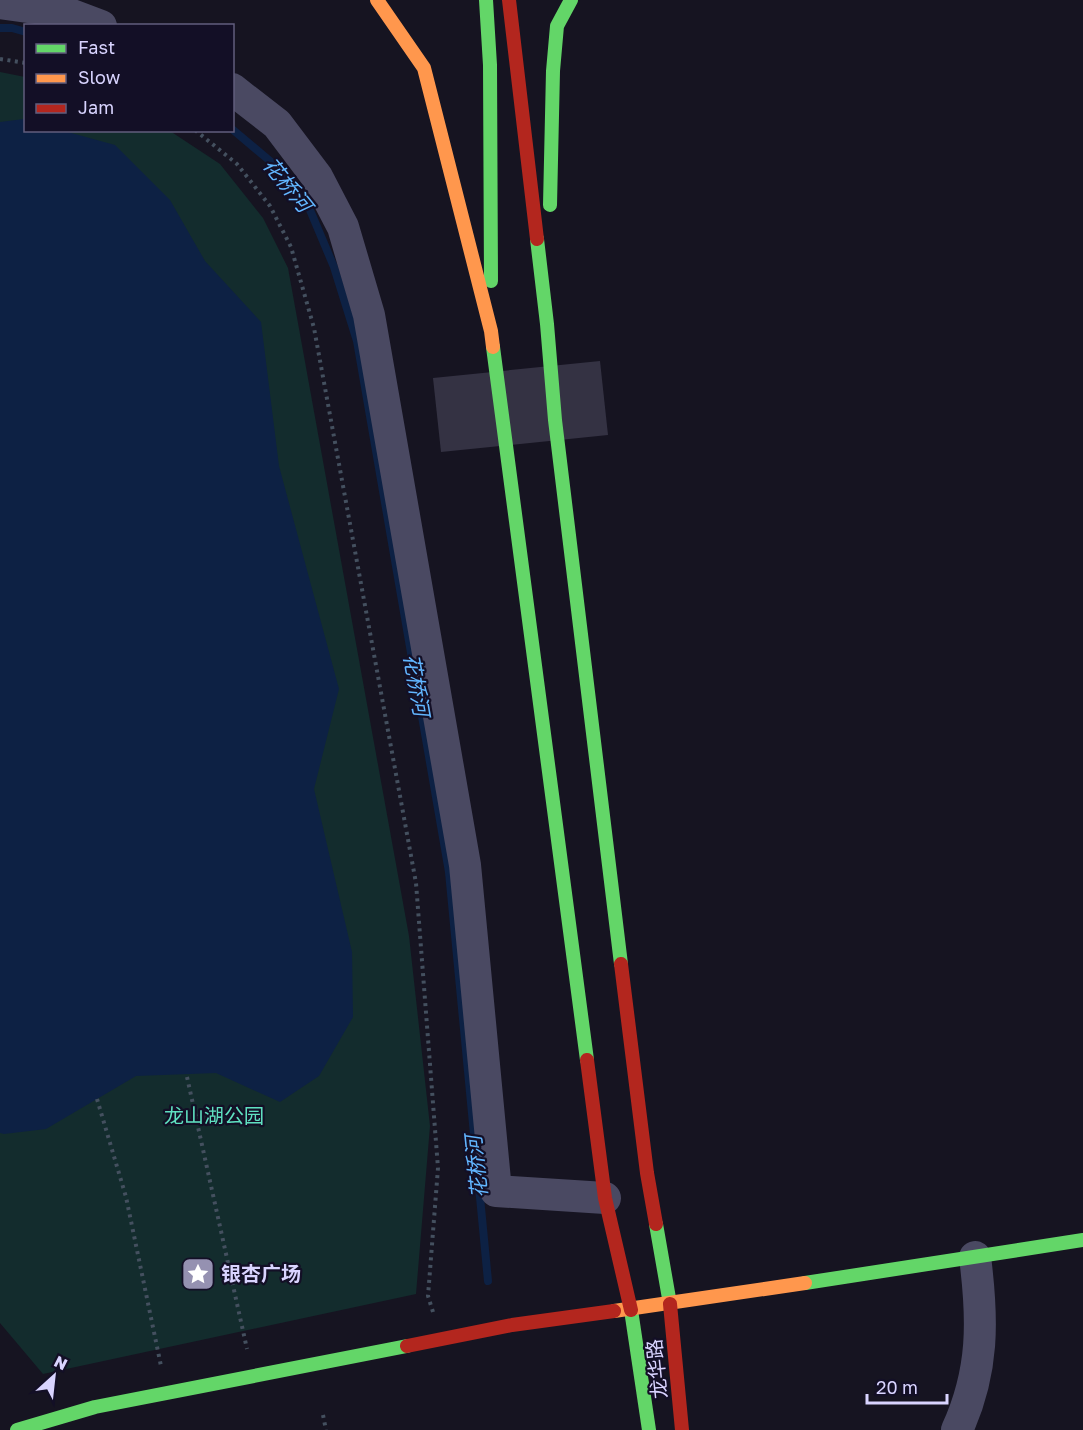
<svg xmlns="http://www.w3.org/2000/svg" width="1083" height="1430" font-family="'Golos Text','Noto Sans SC',sans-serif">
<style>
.green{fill:#132c2d}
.water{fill:#0d2144}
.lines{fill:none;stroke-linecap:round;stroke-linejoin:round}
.stream{stroke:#0d2144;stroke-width:8}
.building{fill:#343243}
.path{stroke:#44505f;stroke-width:4;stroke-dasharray:3 4.5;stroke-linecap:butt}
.street{stroke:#4a4962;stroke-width:32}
.fast{stroke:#63d668;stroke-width:14}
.slow{stroke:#ff974d;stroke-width:14}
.jam{stroke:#b3261e;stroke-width:14}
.labels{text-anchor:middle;stroke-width:4.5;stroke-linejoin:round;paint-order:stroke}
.park-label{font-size:20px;fill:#5fe0c0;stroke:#130f26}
.poi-label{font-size:20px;font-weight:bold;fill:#d9d4ff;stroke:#130f26;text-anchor:start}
.street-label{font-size:20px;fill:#d9d4ff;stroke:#130f26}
.water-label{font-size:21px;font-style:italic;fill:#62b6ff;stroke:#130f26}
</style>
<rect width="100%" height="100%" fill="#161421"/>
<!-- green -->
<polygon class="green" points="0,72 25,77 26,130 170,131 220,164 263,218 288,268 409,936 430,1126 416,1294 43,1374 0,1323"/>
<!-- water -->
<polygon class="water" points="24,119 26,130 64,131 115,145 170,200 205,261 261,322 279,466 339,689 314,789 352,952 353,1017 319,1076 280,1102 216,1073 136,1076 46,1129 4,1134 0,1133 0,122"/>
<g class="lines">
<!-- stream -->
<g class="stream">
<polyline points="0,28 12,28 26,32"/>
<polyline points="232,129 276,166 310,210 334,267 357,341 449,872 488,1281"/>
</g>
</g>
<!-- building -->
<polygon class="building" points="600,361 608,435 441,452 433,378"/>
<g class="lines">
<!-- path -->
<g class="path">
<polyline points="0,59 26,63"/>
<polyline points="195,130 237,164 270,206 291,247 314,328 416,883 438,1168 428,1296 433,1312"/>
<polyline points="187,1077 247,1349"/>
<polyline points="97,1099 126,1197 161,1366"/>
<polyline points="323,1415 326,1430"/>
</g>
<!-- street -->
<g class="street">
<polyline points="0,3 64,12 101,26"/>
<polyline points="232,89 277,124 317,177 343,227 369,315 465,865 496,1191 605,1198"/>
<path d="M 957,1430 C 984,1371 983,1320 975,1257"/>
</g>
<!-- fast -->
<g class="fast">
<polyline points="486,0 490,65 491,281"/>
<polyline points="550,205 553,71 557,26 571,0"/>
<polyline points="537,239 547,324 555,420 621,964"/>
<polyline points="493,347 587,1060"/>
<polyline points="656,1224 670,1304"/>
<polyline points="805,1283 1083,1240"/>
<polyline points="631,1310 649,1430"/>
<polyline points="17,1430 95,1407 407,1346"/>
</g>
<!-- slow -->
<g class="slow">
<polyline points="377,0 424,68 491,331 493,347"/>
<polyline points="614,1311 805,1283"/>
</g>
<!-- jam -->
<g class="jam">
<polyline points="509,0 537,239"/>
<polyline points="621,964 647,1173 656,1224"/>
<polyline points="587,1060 605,1198 631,1310"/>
<polyline points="670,1304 682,1430"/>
<polyline points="407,1346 512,1325 614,1311"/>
</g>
</g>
<!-- icons -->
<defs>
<g id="sight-square" transform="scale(1.725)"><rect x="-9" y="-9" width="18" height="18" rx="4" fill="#9591b1" stroke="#130f26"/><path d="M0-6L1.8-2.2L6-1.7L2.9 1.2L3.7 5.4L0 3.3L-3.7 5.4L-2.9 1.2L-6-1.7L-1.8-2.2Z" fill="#fff"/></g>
</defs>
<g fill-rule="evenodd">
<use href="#sight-square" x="198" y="1274"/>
</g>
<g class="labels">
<!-- park labels -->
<g class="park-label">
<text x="214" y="1123">龙山湖公园</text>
</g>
<!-- poi labels -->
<g class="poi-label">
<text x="221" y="1281">银杏广场</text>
</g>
<!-- street labels -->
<g class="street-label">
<text transform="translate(657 1369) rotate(-96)" y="7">龙华路</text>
</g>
<!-- water labels -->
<g class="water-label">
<text transform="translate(287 185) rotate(51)" y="7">花桥河</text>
<text transform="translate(416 685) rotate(80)" y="7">花桥河</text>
<text transform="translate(477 1167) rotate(-96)" y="7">花桥河</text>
</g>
</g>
<!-- legend -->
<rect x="24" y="24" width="210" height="108" fill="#130f26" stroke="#625e7d" stroke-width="1.5"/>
<rect x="36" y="44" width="30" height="9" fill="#63d668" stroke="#625e7d" stroke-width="1.5"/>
<text x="78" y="54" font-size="18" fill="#d9d4ff">Fast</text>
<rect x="36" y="74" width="30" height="9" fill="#ff974d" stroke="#625e7d" stroke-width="1.5"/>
<text x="78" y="84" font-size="18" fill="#d9d4ff">Slow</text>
<rect x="36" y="104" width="30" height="9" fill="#b3261e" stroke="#625e7d" stroke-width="1.5"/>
<text x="78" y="114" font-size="18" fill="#d9d4ff">Jam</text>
<!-- north arrow -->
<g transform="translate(54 1376) rotate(27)" stroke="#130f26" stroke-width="4.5" paint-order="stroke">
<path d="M0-4.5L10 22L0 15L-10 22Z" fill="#d9d4ff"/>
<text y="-9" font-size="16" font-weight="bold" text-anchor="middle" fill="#d9d4ff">N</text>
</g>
<!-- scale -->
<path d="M867 1394v9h80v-9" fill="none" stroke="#d9d4ff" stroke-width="3"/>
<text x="876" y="1394" font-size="18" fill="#d9d4ff" stroke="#130f26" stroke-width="4.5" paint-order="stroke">20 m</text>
</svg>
